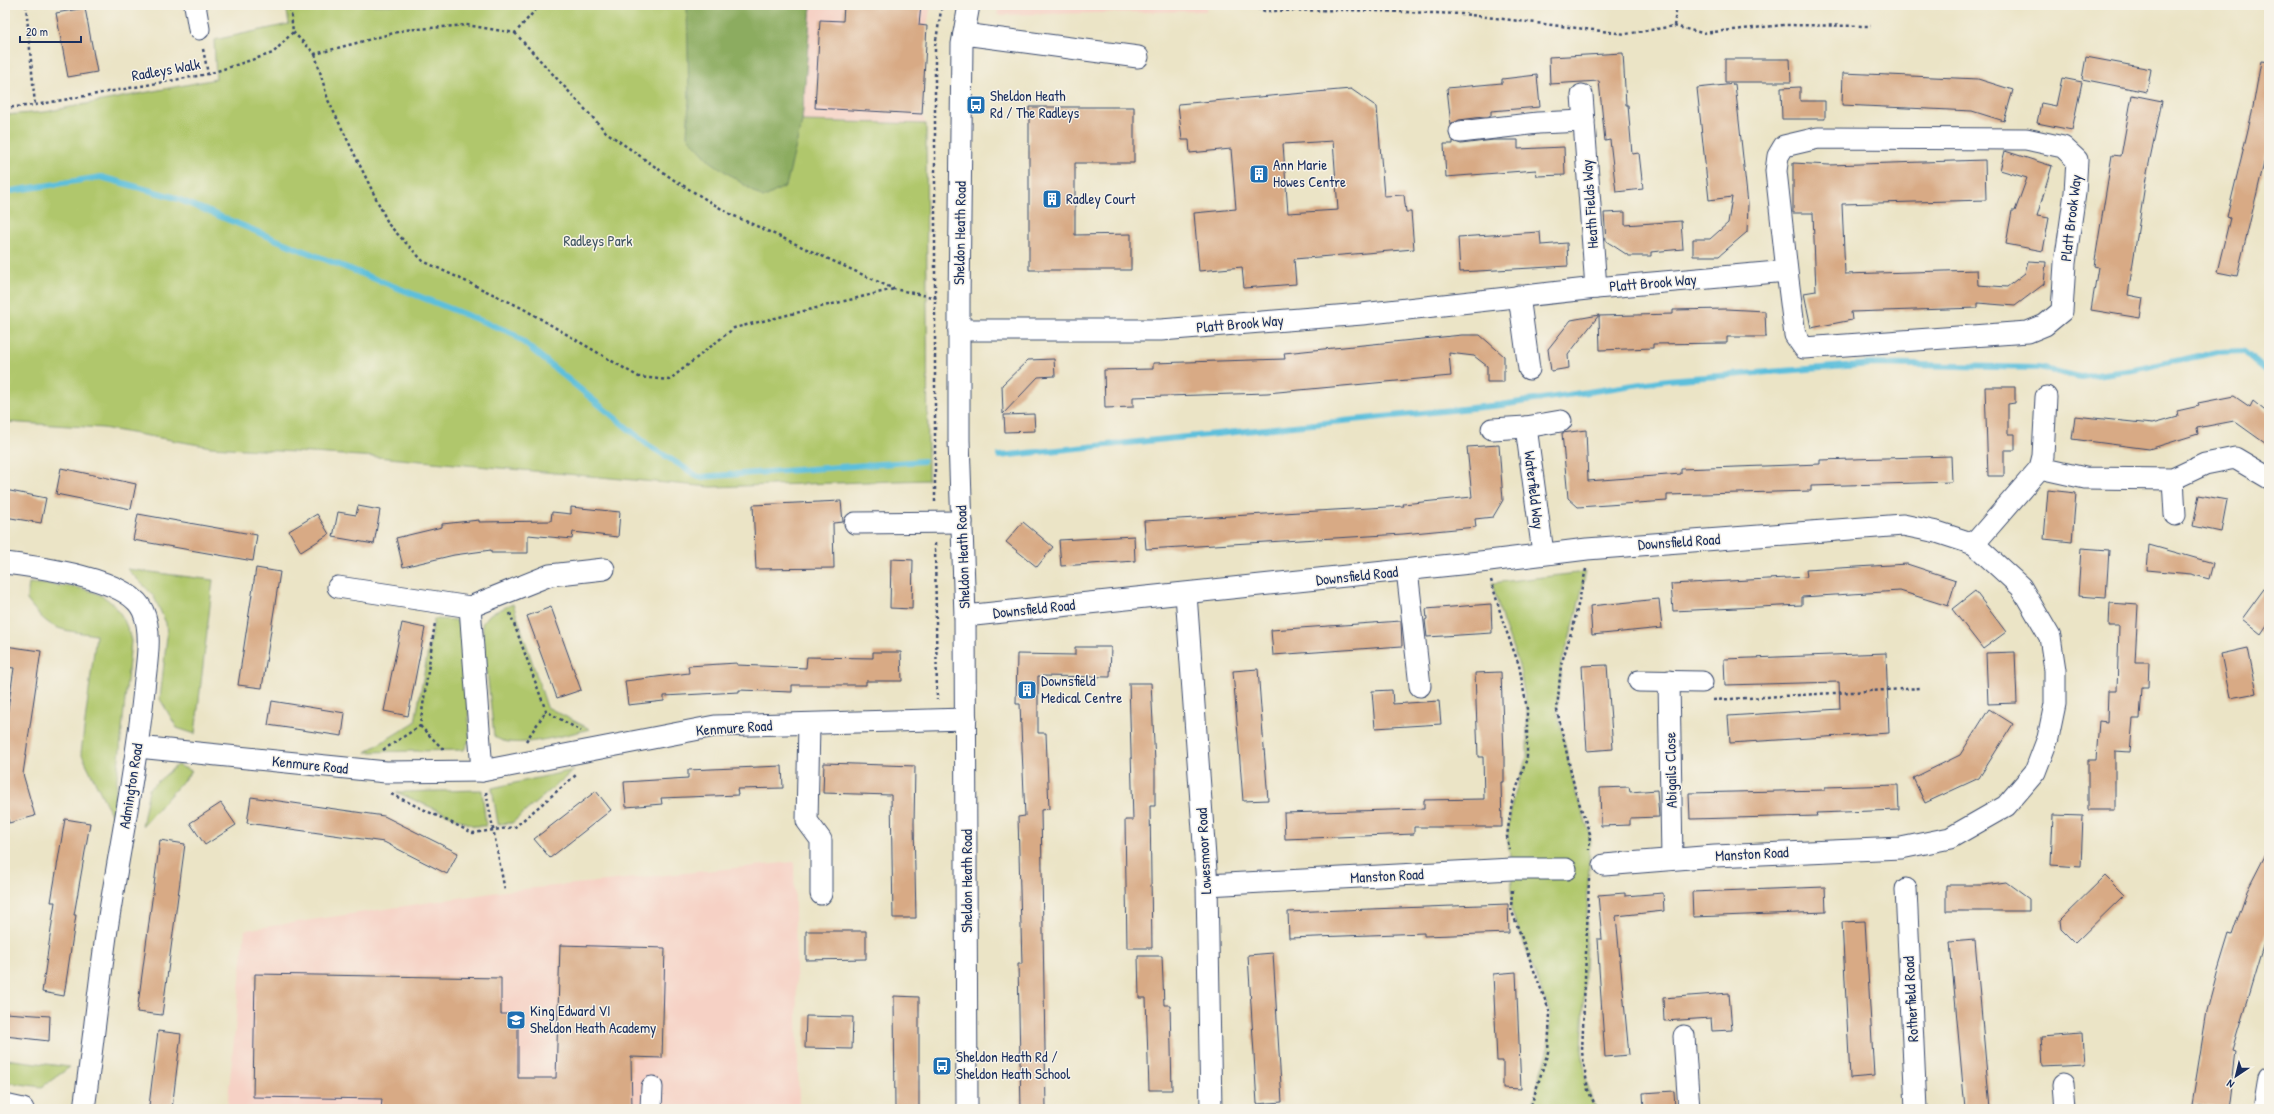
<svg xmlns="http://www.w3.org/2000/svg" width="2274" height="1114" font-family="'Patrick Hand',sans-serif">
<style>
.built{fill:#f6d1c5}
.green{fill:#b0c76c;stroke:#667b65}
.forest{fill:#8cac60;stroke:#546e5f}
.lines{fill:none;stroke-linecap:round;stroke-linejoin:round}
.stream{stroke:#5dbfdb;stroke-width:6}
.building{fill:#d8aa85;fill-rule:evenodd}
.minor-casing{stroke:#3a4a6e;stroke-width:23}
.path{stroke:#3a4a6e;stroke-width:2.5;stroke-dasharray:3 3;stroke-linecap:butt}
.minor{stroke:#fff;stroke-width:21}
.labels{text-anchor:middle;stroke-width:3;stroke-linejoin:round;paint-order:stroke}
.street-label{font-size:15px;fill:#1b2f5e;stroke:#f7f3e8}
.poi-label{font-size:15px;fill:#1b2f5e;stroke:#f7f3e8;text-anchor:start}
.park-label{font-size:15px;fill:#405562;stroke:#f7f3e8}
</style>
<rect width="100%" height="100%" fill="#f7f3e8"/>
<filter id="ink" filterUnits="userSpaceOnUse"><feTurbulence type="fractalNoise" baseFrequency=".025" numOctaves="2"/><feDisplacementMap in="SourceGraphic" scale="8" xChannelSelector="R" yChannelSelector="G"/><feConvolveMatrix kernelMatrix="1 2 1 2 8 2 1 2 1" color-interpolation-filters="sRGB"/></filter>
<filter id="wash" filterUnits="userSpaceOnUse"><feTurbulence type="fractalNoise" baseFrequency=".012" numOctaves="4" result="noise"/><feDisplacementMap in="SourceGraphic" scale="16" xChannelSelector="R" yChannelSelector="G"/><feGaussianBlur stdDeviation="0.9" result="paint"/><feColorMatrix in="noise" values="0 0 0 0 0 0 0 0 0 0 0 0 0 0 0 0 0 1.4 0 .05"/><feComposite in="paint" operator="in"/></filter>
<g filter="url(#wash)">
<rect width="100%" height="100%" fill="#ebe4c6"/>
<!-- built -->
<g class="built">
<polygon points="811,5 931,5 927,26 922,114 926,124 802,121"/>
<polygon points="999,5 1207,5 1206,11 997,15"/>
<polygon points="794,862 799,1109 227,1109 245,930 505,891"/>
</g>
<!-- green -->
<g class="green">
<polygon points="286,5 811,5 802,121 926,124 928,480 711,487 377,457 211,447 103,428 5,422 5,115 45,112 216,79 214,40 289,24"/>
<polygon points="127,569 213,580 195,734 177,728 160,699 167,636 166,623 153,595"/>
<polygon points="1586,572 1574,623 1561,665 1557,710 1576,794 1590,834 1582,1052 1588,1090 1597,1109 1530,1109 1548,1052 1550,1013 1511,909 1512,869 1507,836 1512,802 1527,758 1527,709 1519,665 1503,622 1492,583"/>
<path d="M 29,583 C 78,588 118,583 131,641 L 113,818 L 81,753 L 96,635 C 58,629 51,632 27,600 Z"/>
<path d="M 513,604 L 547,707 L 590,729 C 568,734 510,752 494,736 L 482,624 L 490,614 Z"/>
<polygon points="434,619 456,620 464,632 470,739 464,750 366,752 415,722"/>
<polygon points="177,765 192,771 142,826 149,789"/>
<polygon points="574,770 512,823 498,824 492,788"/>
<polygon points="482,790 486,826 474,826 396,792"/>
<polygon points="5,1059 70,1067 42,1087 5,1082"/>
</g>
<!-- forest -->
<polygon class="forest" points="687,5 811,5 802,121 786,186 763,198 710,161 687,136 689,101"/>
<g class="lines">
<!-- stream -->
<g class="stream">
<polyline points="5,192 101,177 173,197 294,247 512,333 648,445 699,477 923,461"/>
<polyline points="999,456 1501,405 1667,380 1872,364 2039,368 2081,377 2133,370 2218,352 2243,351 2269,373"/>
</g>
</g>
<g id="blocks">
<!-- building -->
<g class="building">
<polygon points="844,5 921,5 919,25 927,26 922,114 815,108 820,20 843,21"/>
<polygon points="85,8 97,72 68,77 56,13"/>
<polygon points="1623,53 1626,105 1628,105 1632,154 1639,153 1643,189 1616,192 1610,140 1605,141 1599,81 1550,84 1549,57"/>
<polygon points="2086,57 2151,69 2147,92 2082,79"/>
<polygon points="1725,59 1790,59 1791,82 1725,82"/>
<polygon points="2261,61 2269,62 2269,142 2237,276 2217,272 2230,218 2227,217 2252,113"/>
<polygon points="1843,73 1978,79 2013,90 2004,121 1972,111 1842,105"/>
<polygon points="1537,75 1540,107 1491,111 1491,116 1459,120 1451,125 1447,88 1502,83 1502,79"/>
<polygon points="2062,78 2082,82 2072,130 2037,123 2041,103 2056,106"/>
<polygon points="1735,84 1748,204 1747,232 1719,256 1693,256 1693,239 1710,239 1728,223 1732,197 1709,200 1697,88"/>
<polygon points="1800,87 1800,101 1825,101 1825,119 1782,119 1781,88"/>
<path d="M 1351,89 L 1377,107 L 1384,196 L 1404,195 L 1406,212 L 1411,212 L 1414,249 L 1294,259 L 1296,284 L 1244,288 L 1242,267 L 1199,271 L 1194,213 L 1236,209 L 1231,149 L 1190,153 L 1189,140 L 1182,140 L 1178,104 ZM 1333,141 L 1338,210 L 1288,213 L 1283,144 Z"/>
<polygon points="2132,95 2162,101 2146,178 2128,295 2143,298 2140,318 2091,310 2098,267 2094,266 2112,155 2121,156"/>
<polygon points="1029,107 1134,107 1134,163 1075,163 1075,235 1131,234 1131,270 1029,270"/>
<polygon points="1493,140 1518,140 1518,149 1564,147 1565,175 1537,176 1536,170 1446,177 1444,144 1453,144 1453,141 1461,144"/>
<polygon points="2005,151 2052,166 2037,216 2049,218 2043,251 2006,244 2012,211 2015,211 2027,178 2000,170"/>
<polygon points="1985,160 1986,200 1842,204 1845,274 1977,270 1978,285 2007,287 2025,273 2028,261 2046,262 2044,284 2015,306 1978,303 1978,308 1851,312 1852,320 1811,328 1804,293 1816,291 1813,213 1793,213 1793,163 1829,165"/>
<polygon points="1625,212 1625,225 1681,221 1683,249 1651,252 1651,256 1629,256 1606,241 1604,213"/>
<polygon points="1540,232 1541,245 1567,243 1568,266 1460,272 1458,237"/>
<polygon points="1726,309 1765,311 1766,337 1727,337 1727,343 1653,344 1653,348 1600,350 1599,316 1673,314 1673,310"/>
<polygon points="1599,315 1568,355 1569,368 1551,371 1548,349 1571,320"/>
<polygon points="1462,335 1480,335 1504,356 1504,382 1487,382 1487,366 1474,356 1449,353 1451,376 1267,393 1133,397 1133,407 1105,408 1104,370 1153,369 1153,363 1285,359 1284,353"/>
<polygon points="1054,359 1055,376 1038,377 1003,414 1002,385 1028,360"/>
<polygon points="1985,387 2015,387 2015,403 2008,404 2008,434 2015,434 2015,450 2004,450 2004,476 1988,476"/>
<polygon points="2234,396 2250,407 2253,401 2269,414 2269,446 2234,421 2197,428 2198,434 2149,449 2072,439 2075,416 2152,424 2178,417 2177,411 2199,406 2198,403"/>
<polygon points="1034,414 1035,431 1005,432 1004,415"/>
<polygon points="1586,430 1588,481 1681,474 1681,469 1820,464 1820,460 1951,456 1952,482 1811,486 1811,491 1667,495 1667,501 1578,507 1568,498 1562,433"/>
<polygon points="1499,445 1503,500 1493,517 1475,519 1476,527 1403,534 1146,549 1144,521 1404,506 1403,504 1472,497 1467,447"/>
<polygon points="61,468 136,484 131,509 56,494"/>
<polygon points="5,490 46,498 41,523 5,517"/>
<polygon points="2048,490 2076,493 2072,542 2044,539"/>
<polygon points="2199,495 2227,500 2221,532 2193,526"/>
<polygon points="841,501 843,522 833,523 834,568 756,569 753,505"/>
<polygon points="358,506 380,510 374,544 333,537 338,512 356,515"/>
<polygon points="571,507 620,512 618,537 573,532 572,539 528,535 528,553 491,553 491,550 454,555 403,567 396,538 442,527 442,524 479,520 479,522 551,521 552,512 571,514"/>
<polygon points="138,514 257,535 253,561 133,540"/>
<polygon points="317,514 329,534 301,552 289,531"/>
<polygon points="1023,522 1053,547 1037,567 1006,542"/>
<polygon points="1134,536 1135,561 1061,566 1059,540"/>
<polygon points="2149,545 2213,563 2209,579 2191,574 2147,570"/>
<polygon points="2081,548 2109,550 2106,598 2078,596"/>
<polygon points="891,559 913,560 912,609 890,608"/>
<polygon points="1907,564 1956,580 1948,606 1900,591 1802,597 1802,605 1673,611 1671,584 1807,577 1806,570"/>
<polygon points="256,568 280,572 262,688 238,685"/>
<polygon points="2269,582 2269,622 2261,634 2242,619"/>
<polygon points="1975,591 2006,632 1983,649 1952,609"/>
<polygon points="1659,599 1662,628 1592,635 1590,606"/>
<polygon points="2110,603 2138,605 2135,662 2149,662 2148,687 2142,687 2140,719 2133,719 2130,752 2115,751 2115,810 2088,810 2088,760 2096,760 2099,721 2107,722 2108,691 2117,691 2119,626 2109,626"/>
<polygon points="1491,604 1492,633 1427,637 1425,620 1427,619 1426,609"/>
<polygon points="551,607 581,690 557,698 527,616"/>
<polygon points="1401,621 1402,646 1273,655 1271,630"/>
<polygon points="402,623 425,628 408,716 384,711"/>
<polygon points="5,646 41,651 23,774 35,816 9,823 5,808 5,729 14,668 5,667"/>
<polygon points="1075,647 1111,647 1110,677 1038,676 1038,733 1046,733 1049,809 1041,810 1046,1109 1021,1109 1018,964 1022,964 1018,817 1025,816 1020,704 1016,704 1017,654 1075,655"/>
<polygon points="2248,648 2257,693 2230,698 2221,654"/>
<polygon points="873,652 901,652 902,681 866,681 866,685 792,685 792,692 739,690 739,692 664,696 664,701 628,705 625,681 689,673 688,666 737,663 737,665 806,668 807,657 873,658"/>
<polygon points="2015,652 2017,703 1988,704 1986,653"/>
<polygon points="1886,653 1889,733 1730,743 1728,716 1840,709 1839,682 1725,685 1724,659"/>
<polygon points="1607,665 1613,749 1587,751 1582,666"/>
<polygon points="1258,669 1268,800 1243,801 1233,671"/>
<polygon points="1501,672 1504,756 1504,782 1501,782 1502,827 1414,827 1414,834 1285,839 1284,813 1424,809 1424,800 1484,799 1483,757 1478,757 1475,673"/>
<polygon points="1129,683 1151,683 1155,762 1155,806 1150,806 1152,948 1127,948 1125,820 1133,820"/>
<polygon points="1392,690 1393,704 1439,701 1441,724 1375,728 1372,691"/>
<polygon points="272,701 345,713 342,736 268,725"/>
<polygon points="1989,709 2013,724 1979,778 1925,803 1913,778 1960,755"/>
<polygon points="824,763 915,766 914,824 916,918 893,918 891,795 823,793"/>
<polygon points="782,766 783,788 737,789 738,795 661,798 662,804 626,807 624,782 688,778 688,770"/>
<polygon points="1898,785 1899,810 1816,813 1817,816 1690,819 1689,793 1825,790 1825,787"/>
<polygon points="1629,787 1630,792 1657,790 1659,817 1630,818 1630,825 1601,826 1600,788"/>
<polygon points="596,791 611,810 550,858 534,839"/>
<polygon points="251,797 384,816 458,853 447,874 384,842 247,823"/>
<polygon points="221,803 236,825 205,845 190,823"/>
<polygon points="2053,815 2083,816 2081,867 2051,865"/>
<polygon points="65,819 90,823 74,915 76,915 64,996 42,992 55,902 51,902"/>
<polygon points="160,840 185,844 162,1015 137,1012"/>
<polygon points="2269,848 2269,926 2232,1050 2235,1051 2228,1109 2192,1104 2207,1011 2218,970 2229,934 2232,935 2247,891"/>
<polygon points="2105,876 2124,895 2075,943 2061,929 2060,920"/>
<polygon points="2006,882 2029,899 2029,911 1946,911 1946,885 1984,885"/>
<polygon points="1825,887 1826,912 1693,917 1692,892"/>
<polygon points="1625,893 1625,896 1663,893 1664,911 1616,916 1629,1055 1605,1057 1597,939 1602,939 1598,895"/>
<polygon points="1508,904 1509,933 1424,936 1424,933 1289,938 1288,912"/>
<polygon points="1865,921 1874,1076 1850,1078 1842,922"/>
<polygon points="806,931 866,931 866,959 806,960"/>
<polygon points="1975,940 1990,1109 1965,1109 1950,942"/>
<polygon points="560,945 665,948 662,1058 631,1057 632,1109 381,1109 382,1099 253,1097 255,974 501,978 501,1014 518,1014 518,1078 556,1078"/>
<polygon points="1273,953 1282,1102 1257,1104 1248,955"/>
<polygon points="1138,956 1162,956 1164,1005 1170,1005 1172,1090 1149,1090 1146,998 1139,998"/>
<polygon points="1516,972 1521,1089 1503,1088 1503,1061 1497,1061 1493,974"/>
<polygon points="1729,993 1732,1030 1712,1031 1711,1018 1664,1021 1663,998"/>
<polygon points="894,996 919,997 919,1109 895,1109"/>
<polygon points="5,1013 50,1016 49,1041 5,1036"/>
<polygon points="806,1016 853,1017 852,1049 805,1048"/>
<polygon points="158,1031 181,1034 172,1109 149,1106"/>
<polygon points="2082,1034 2084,1064 2043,1066 2041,1037"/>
<polygon points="1674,1091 1675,1109 1644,1109 1643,1093"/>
</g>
</g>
</g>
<g filter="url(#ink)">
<use href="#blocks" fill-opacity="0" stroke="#3a4a6e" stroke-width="1"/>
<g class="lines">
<!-- minor casing -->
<g class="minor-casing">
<g id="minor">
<polyline points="195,5 199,29"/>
<polyline points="964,34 1138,57"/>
<polyline points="1582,95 1596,288"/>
<polyline points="1460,132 1538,123 1584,121"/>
<polyline points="1519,296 1529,369"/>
<polyline points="959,330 1161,330 1362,314 1596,288 1787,271 1776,171 1778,156 1784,146 1818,138 2026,139 2063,147 2077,160 2075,193 2065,263 2062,311 2045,325 2028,332 1804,348 1795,335 1787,271"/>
<polyline points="1526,427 1543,553"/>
<polyline points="1492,429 1526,427 1561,421"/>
<polyline points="2040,468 2043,456 2046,397"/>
<polyline points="2173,479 2175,515"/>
<polyline points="855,523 962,522"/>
<polyline points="1974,544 2040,468 2085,478 2173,479 2205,464 2235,458 2269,478"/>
<path d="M 5,563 C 38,567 129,578 143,611 C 153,633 146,666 144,689 C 136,773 118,854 106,936 C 98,994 92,1051 84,1109"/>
<polyline points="1407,570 1420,686"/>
<polyline points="338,587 470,607 550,575 604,569"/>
<polyline points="1186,594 1207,885 1211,1109"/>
<polyline points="470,607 482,771"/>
<polyline points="965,616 1489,561 1587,549 1903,525 1937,532 1974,544 2021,587 2050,637 2055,670 2055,704 2048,738 2035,772 2006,806 1950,838 1901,848 1715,856 1604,865"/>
<polyline points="1639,681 1702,682"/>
<polyline points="1669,681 1672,859"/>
<polyline points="809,724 807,821 821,840 821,894"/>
<polyline points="138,747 386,772 482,771 715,726 966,719"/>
<polyline points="1207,885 1512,869 1566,869"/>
<polyline points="1906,889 1916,1109"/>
<polyline points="1684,1036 1689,1109"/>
<polyline points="2063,1084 2065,1109"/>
<polyline points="5,1105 23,1109"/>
<polyline points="651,1109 652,1087"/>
<polyline points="967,1109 965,616 959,440 959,302 962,44 969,5"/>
<polyline points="2264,1109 2269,1078"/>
</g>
</g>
<!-- path -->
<g class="path">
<polyline points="26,5 35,105"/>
<polyline points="1245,5 1265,11 1345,10 1462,14 1626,34 1674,26 1677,5"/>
<polyline points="1674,26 1702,33 1784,25 1871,26"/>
<polyline points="293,32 315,54 405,30 466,25 515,33 540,5"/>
<polyline points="515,33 606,132 674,180 730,214 894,289 937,298"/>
<polyline points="203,49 208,74"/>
<polyline points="315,54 328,100 389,225 423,261 522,308 639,377 669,380 734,328 894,289"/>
<polyline points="5,108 35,105 208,74 273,53 293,32 290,5"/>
<polyline points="935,502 935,46 942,5"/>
<polyline points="935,543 937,700"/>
<polyline points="1586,569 1574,623 1561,665 1557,710 1576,794 1590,834 1589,850"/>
<polyline points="1491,580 1503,622 1519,665 1527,709 1527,758 1512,802 1507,836 1509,849"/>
<polyline points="510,613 546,711 581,731"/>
<polyline points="1713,700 1921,688"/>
<polyline points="420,726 444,750"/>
<polyline points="526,741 546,711"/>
<polyline points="383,750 420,726 435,623"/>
<polyline points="486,792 505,891"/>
<polyline points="391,794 473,833 515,827 576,775"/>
<polyline points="1589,879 1582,1052 1588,1090 1597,1109"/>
<polyline points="1512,890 1511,909 1550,1013 1548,1052 1530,1109"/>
</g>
<!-- minor -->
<use href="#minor" class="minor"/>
</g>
</g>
<!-- icons -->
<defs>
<g id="bus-square" transform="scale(1)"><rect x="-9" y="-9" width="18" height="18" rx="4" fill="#1f6fb2" stroke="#f7f3e8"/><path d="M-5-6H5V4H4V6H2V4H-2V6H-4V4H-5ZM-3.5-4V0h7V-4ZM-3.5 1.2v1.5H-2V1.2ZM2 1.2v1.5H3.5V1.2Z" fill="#fff"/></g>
<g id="building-square" transform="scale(1)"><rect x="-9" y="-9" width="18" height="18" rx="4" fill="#1f6fb2" stroke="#f7f3e8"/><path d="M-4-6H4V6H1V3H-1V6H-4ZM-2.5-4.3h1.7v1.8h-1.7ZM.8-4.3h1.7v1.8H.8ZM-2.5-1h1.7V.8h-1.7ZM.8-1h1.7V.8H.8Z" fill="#fff"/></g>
<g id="school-square" transform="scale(1)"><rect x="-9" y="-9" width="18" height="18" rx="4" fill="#1f6fb2" stroke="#f7f3e8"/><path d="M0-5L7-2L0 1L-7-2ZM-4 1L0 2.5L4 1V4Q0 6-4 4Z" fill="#fff"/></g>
</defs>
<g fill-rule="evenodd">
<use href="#bus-square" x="976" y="105"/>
<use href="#building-square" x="1259" y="174"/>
<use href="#building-square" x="1052" y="199"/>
<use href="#building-square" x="1027" y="690"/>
<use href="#school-square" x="516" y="1020"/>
<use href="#bus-square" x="942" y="1066"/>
</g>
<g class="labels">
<!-- street labels -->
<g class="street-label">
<text transform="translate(166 70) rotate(-10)" y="5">Radleys Walk</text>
<text transform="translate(1590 204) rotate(-94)" y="5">Heath Fields Way</text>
<text transform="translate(2071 218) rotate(-83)" y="5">Platt Brook Way</text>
<text transform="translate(960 233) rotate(-89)" y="5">Sheldon Heath Road</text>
<text transform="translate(1653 283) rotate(-5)" y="5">Platt Brook Way</text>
<text transform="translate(1240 324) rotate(-5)" y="5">Platt Brook Way</text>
<text transform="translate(1534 490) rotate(83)" y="5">Waterfield Way</text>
<text transform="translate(1679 542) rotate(-4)" y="5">Downsfield Road</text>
<text transform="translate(963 557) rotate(-92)" y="5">Sheldon Heath Road</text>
<text transform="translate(1357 576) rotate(-6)" y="5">Downsfield Road</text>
<text transform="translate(1034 609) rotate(-6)" y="5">Downsfield Road</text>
<text transform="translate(734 728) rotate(-4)" y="5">Kenmure Road</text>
<text transform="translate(310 765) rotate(6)" y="5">Kenmure Road</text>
<text transform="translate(1671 770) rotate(-91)" y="5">Abigails Close</text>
<text transform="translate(131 786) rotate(-81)" y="5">Admington Road</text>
<text transform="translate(1204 851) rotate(-93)" y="5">Lowesmoor Road</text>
<text transform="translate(1752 854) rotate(-3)" y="5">Manston Road</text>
<text transform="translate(1387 876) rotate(-3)" y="5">Manston Road</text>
<text transform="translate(967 881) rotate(-90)" y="5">Sheldon Heath Road</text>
<text transform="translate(1911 999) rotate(-93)" y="5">Rotherfield Road</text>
</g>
<!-- poi labels -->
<g class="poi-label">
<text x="990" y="101">Sheldon Heath<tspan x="990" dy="17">Rd / The Radleys</tspan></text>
<text x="1273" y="170">Ann Marie<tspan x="1273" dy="17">Howes Centre</tspan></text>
<text x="1066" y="204">Radley Court</text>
<text x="1041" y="686">Downsfield<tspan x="1041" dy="17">Medical Centre</tspan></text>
<text x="530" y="1016">King Edward VI<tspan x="530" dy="17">Sheldon Heath Academy</tspan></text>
<text x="956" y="1062">Sheldon Heath Rd /<tspan x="956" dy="17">Sheldon Heath School</tspan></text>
</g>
<!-- park labels -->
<g class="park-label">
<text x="598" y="246">Radleys Park</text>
</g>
</g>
<!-- margin -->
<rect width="2274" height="1114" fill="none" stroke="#f7f3e8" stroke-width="20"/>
<!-- north arrow -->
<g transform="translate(2236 1076) rotate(215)" stroke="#f7f3e8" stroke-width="3" paint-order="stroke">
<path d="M0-3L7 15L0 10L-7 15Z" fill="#1b2f5e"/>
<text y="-6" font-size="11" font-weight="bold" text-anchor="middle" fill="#1b2f5e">N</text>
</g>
<!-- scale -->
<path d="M20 36v6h61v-6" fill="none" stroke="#1b2f5e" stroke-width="2"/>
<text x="26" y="36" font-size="12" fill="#1b2f5e" stroke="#f7f3e8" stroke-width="3" paint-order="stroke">20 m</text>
</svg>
